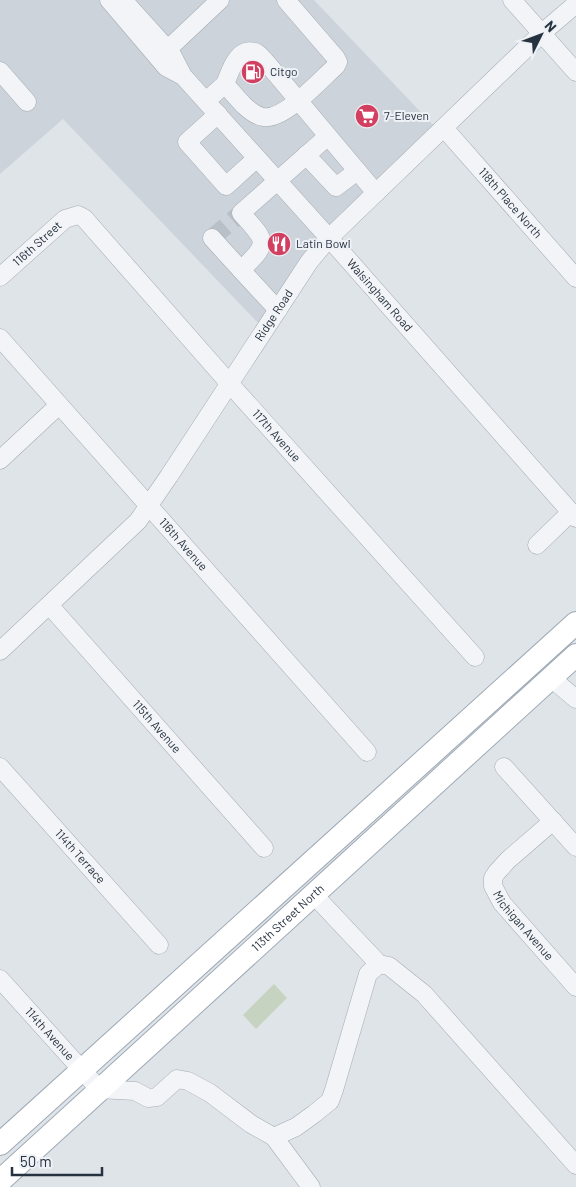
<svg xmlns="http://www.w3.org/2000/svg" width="576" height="1187" font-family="Barlow,sans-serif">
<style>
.built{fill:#cdd3db}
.green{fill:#c6d3c0}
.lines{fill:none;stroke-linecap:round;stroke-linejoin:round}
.minor-tunnel{stroke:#bac0c7;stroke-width:18;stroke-dasharray:18 9;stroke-linecap:butt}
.minor-casing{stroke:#a4abb3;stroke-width:19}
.major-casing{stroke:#9ea9b5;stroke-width:24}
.minor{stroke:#f2f4f7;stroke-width:18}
.major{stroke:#fff;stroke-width:22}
.labels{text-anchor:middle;stroke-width:4;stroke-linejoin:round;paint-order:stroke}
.poi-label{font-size:12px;fill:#273240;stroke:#eef2f6;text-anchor:start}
.street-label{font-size:12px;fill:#273240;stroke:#eef2f6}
</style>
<rect width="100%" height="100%" fill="#dfe4e9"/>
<!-- built -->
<g class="built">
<polygon points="0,0 100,0 142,50 178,81 320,239 260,325 63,119 0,174"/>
<polygon points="133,0 314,0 435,127 330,229 191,74"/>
</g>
<!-- green -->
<polygon class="green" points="274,984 287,998 256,1029 243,1015"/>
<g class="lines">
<!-- minor-tunnel -->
<polyline class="minor-tunnel" points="212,238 241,213"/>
<!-- minor casing -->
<g class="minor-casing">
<g id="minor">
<polyline points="109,0 166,67 181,75"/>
<path id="s1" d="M 123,0 L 171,53 L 183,76 L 329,238 L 576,518"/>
<polyline points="512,0 576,72"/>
<polyline points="168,49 220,0"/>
<polyline points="0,71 27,102"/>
<path d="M 225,84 C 230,72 238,44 257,53 C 260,55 263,59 266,62 L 328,136"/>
<path d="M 206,101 L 225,84 C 235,95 248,114 263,117 C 284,121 321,79 336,66 L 338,62 L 336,58 L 286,0"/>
<polyline points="218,114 187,142 226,186 257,158"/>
<path id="s2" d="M 444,128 L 576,278"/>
<polyline points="306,155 336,187 357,171"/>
<polyline points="212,238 241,270"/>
<path id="s3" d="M 0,277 L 65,219 L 78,215 L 84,218 L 229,383 L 475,657"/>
<path d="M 278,310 L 241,270 C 271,242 266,241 241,213 L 328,136 L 376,193"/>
<path id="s4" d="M 0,338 L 367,752"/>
<polyline points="0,460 59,405"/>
<polyline points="537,545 571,512"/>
<path id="s5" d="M 50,606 L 264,848"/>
<path id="s6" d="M 0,651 L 138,521 L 169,476 L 309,262 L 329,238 L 542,33 L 576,4"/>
<polyline points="551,678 576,699"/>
<path id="s7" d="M 0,767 L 159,945"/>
<polyline points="504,767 576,847"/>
<path id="s8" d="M 553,821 L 508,860 L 497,872 L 493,878 L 493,886 L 502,903 L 576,987"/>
<polyline points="313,894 379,964 389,966 424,994 576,1165"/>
<path id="s9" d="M 0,979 L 99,1089 L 135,1091 L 148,1098 L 157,1097 L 177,1079 L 188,1081 L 210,1093 L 251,1124 L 274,1137 L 311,1187"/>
<polyline points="274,1137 296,1127 314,1114 330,1101 334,1090 368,974 379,964"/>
</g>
</g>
<!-- major casing -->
<g class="major-casing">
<g id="major">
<polyline points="0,1144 576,623"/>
<path id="s10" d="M 0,1181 L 576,655"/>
</g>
</g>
<!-- minor -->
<use href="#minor" class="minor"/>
<!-- major -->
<use href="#major" class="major"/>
</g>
<!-- icons -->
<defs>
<g id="fuel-disc" transform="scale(1.25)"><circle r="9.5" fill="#d23f61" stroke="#eef2f6"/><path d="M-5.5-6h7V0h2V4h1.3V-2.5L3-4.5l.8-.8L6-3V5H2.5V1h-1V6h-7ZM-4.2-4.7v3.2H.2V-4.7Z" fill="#fff"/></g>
<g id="supermarket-disc" transform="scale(1.25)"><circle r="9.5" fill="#d23f61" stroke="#eef2f6"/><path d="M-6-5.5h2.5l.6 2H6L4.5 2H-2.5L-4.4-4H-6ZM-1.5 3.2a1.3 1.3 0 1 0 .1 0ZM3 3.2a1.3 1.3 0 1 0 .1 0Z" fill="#fff"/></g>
<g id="restaurant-disc" transform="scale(1.25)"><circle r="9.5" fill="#d23f61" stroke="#eef2f6"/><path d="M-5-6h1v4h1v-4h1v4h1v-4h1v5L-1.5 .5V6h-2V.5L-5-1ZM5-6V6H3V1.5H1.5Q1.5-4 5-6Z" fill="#fff"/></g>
</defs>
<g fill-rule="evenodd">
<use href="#fuel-disc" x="253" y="72"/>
<use href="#supermarket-disc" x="367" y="116"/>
<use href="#restaurant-disc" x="279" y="244"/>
</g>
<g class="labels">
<!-- poi labels -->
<g class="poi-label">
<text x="270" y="76">Citgo</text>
<text x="384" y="120">7-Eleven</text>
<text x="296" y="248">Latin Bowl</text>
</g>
<!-- street labels -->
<g class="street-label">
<text dy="4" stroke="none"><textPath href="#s2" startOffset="100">118th Place North</textPath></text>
<text dy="4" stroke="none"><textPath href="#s3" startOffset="50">116th Street</textPath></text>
<text dy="4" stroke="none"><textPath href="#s1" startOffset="392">Walsingham Road</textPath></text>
<text dy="4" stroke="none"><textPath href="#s6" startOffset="436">Ridge Road</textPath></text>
<text dy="4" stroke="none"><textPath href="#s3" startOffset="398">117th Avenue</textPath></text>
<text dy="4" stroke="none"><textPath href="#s4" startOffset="276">116th Avenue</textPath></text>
<text dy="4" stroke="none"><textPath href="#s5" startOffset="161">115th Avenue</textPath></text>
<text dy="4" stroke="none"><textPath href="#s7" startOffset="120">114th Terrace</textPath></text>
<text dy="4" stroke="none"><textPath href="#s10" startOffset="390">113th Street North</textPath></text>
<text dy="4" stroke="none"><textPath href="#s8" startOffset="141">Michigan Avenue</textPath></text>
<text dy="4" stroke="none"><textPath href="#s9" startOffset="74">114th Avenue</textPath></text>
</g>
</g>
<!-- north arrow -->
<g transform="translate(541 35) rotate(48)" stroke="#eef2f6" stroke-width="4" paint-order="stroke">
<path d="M0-4L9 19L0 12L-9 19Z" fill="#273240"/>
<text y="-8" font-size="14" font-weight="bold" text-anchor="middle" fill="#273240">N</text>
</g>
<!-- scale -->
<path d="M12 1167v8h90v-8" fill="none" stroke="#273240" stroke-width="2.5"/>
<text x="20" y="1167" font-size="15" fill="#273240" stroke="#eef2f6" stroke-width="4" paint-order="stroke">50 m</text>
</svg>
